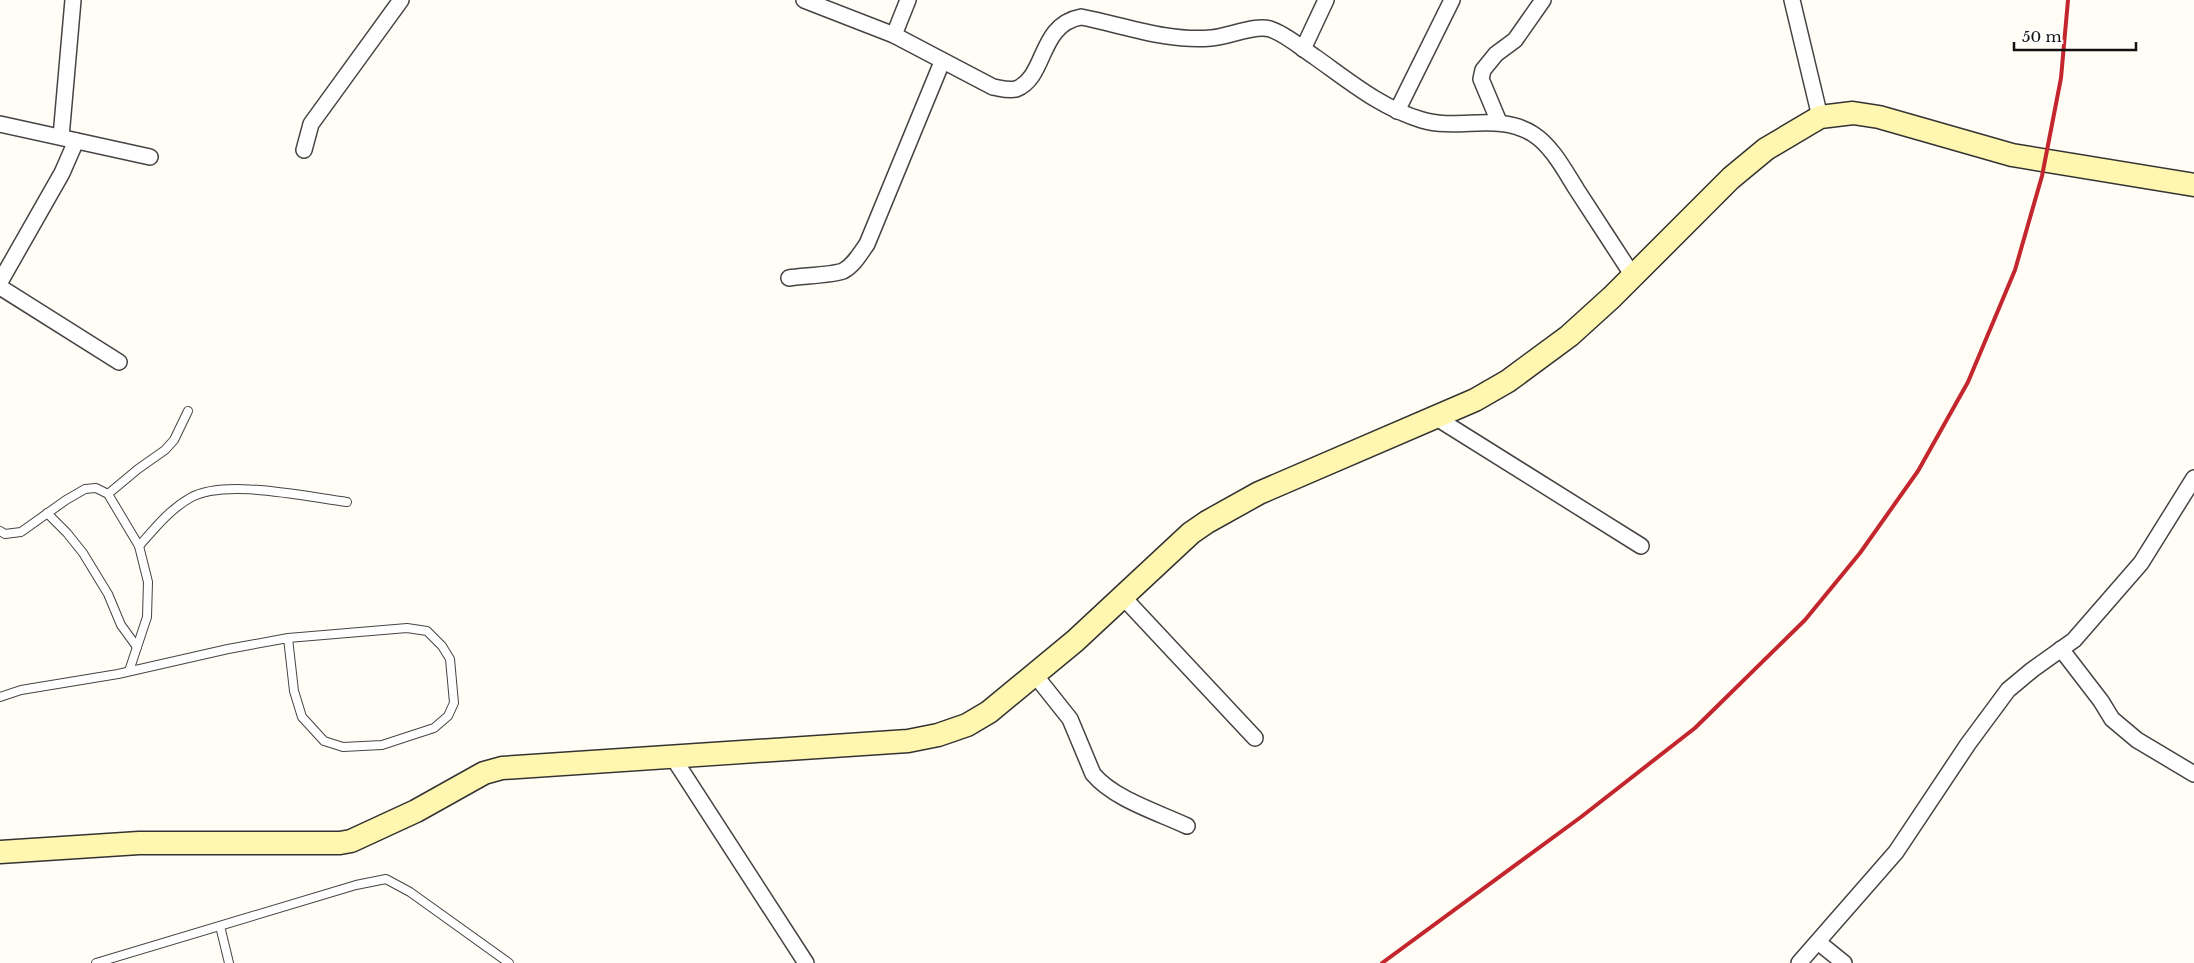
<svg xmlns="http://www.w3.org/2000/svg" width="2194" height="963" font-family="'Libre Baskerville',serif">
<style>
.lines{fill:none;stroke-linecap:round;stroke-linejoin:round}
.lane-casing{stroke:#444;stroke-width:10}
.street-casing{stroke:#444;stroke-width:18}
.secondary-casing{stroke:#333;stroke-width:25}
.lane{stroke:#fff;stroke-width:8}
.street{stroke:#fff;stroke-width:15}
.secondary{stroke:#fff6b0;stroke-width:22}
.rail{stroke:#c4262e;stroke-width:4}
</style>
<rect width="100%" height="100%" fill="#fffdf5"/>
<g class="lines">
<!-- lane casing -->
<g class="lane-casing">
<g id="lane">
<polyline points="108,494 138,469 165,450 174,440 188,411"/>
<polyline points="47,513 67,533 83,553 108,594 121,625 137,647"/>
<polyline points="0,531 5,534 21,532 66,500 85,489 96,488 108,494 139,546 148,582 147,617 129,671"/>
<path d="M 139,546 C 155,528 169,510 190,498 C 225,478 307,497 347,502"/>
<polyline points="0,697 21,690 118,674 228,649 288,638 407,628 427,631 442,646 450,659 454,703 448,716 434,728 382,745 343,747 324,741 302,717 294,691 288,638"/>
<polyline points="220,926 229,963"/>
<polyline points="96,963 356,885 386,879 410,892 509,963"/>
</g>
</g>
<!-- street casing -->
<g class="street-casing">
<g id="street">
<path d="M 804,0 L 894,35 L 993,87 C 1000,88 1008,91 1016,89 C 1047,77 1038,25 1081,17 C 1123,25 1167,42 1211,38 C 1228,37 1255,24 1270,29 C 1286,34 1301,48 1315,57 C 1349,81 1381,108 1422,120 C 1459,131 1498,112 1533,134 C 1552,146 1565,171 1577,190 C 1596,219 1614,247 1633,276"/>
<polyline points="1792,0 1820,117"/>
<polyline points="894,35 908,0"/>
<polyline points="1303,49 1326,0"/>
<polyline points="1397,111 1452,0"/>
<polyline points="1499,122 1481,79 1483,70 1496,54 1515,40 1543,0"/>
<polyline points="0,124 150,157"/>
<polyline points="61,137 73,0"/>
<polyline points="304,150 311,124 401,0"/>
<path d="M 789,278 C 801,276 833,275 843,271 C 854,265 860,254 867,244 L 942,62"/>
<polyline points="0,282 62,173 76,141"/>
<polyline points="0,287 119,362"/>
<polyline points="1435,417 1641,546"/>
<polyline points="1123,597 1255,738"/>
<polyline points="2061,649 2101,701 2112,719 2137,740 2194,774"/>
<path d="M 1035,675 L 1070,719 L 1093,774 C 1114,799 1157,812 1187,826"/>
<polyline points="672,756 806,963"/>
<polyline points="1818,942 1844,963"/>
<polyline points="1799,963 1896,852 1968,744 2008,690 2032,670 2074,640 2141,563 2194,478"/>
</g>
</g>
<!-- secondary casing -->
<g class="secondary-casing">
<polyline id="secondary" points="0,852 139,843 340,843 351,841 416,811 484,773 502,768 908,741 938,735 967,725 989,712 1075,641 1191,533 1207,522 1259,493 1475,400 1508,381 1569,336 1612,297 1731,178 1766,149 1820,117 1853,113 1879,117 2012,155 2194,185"/>
</g>
<!-- lane -->
<use href="#lane" class="lane"/>
<!-- street -->
<use href="#street" class="street"/>
<!-- secondary -->
<use href="#secondary" class="secondary"/>
<!-- rail -->
<polyline class="rail" points="1382,963 1581,817 1695,728 1805,620 1860,553 1918,471 1968,382 2015,270 2042,176 2061,78 2068,0"/>
</g>
<!-- scale -->
<path d="M2014 42v8h122v-8" fill="none" stroke="#111111" stroke-width="2.5"/>
<text x="2022" y="42" font-size="15" fill="#111111" stroke="#ffffff" stroke-width="4" paint-order="stroke">50 m</text>
</svg>
